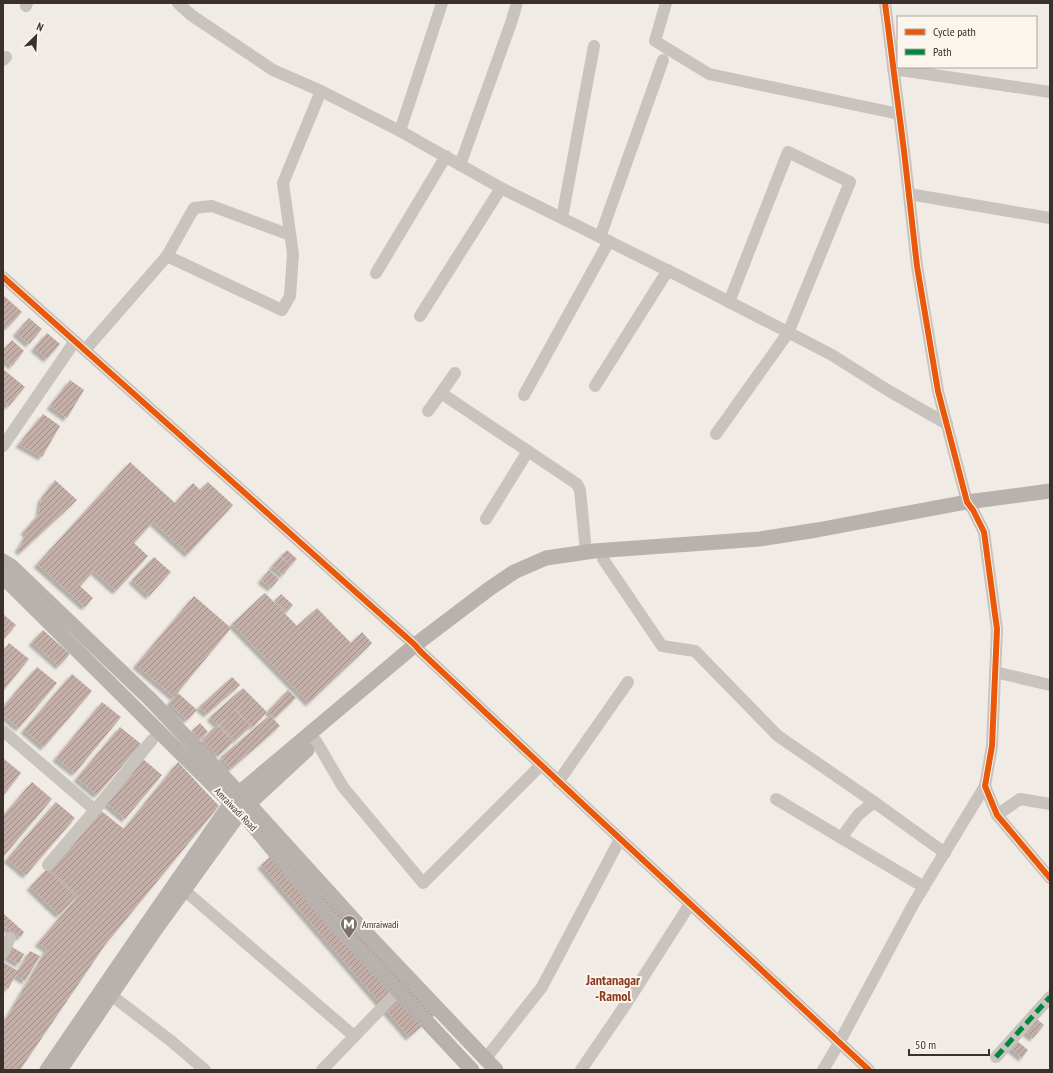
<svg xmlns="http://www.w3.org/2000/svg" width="1053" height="1073" font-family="'PT Sans Narrow',sans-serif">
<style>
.building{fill:url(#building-hatch);filter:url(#shadow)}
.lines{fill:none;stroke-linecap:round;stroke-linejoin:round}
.minor{stroke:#c9c3be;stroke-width:12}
.major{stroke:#b8b1ad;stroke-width:15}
.rail{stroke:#b1aca8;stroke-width:3;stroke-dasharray:1 3;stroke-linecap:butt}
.quiet{stroke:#00873e;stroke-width:5;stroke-dasharray:10 5;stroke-linecap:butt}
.cycleway-casing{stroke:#fbf5ee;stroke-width:8}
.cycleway{stroke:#e8590c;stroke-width:6}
.labels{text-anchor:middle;stroke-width:4;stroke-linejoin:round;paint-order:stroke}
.street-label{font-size:10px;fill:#3b302b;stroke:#fbf5ee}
.poi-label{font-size:10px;fill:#3b302b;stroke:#fbf5ee;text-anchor:start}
.district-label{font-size:14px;font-weight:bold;fill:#8c3b22;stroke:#fbf5ee}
</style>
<defs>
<pattern id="building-hatch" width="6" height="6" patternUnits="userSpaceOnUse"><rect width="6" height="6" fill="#c3afa7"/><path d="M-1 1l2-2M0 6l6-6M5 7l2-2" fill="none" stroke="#a08f88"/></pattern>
<filter id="shadow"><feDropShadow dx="-3.5" dy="3.5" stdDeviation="1" flood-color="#0004"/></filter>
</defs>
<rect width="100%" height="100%" fill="#f0ebe5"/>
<!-- building -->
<g class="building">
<polygon points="3,295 22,312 8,327 3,322"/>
<polygon points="29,318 42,329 29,344 16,333"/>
<polygon points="47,333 60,344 47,359 34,348"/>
<polygon points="12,340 24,351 12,366 3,358 3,350"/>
<polygon points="3,369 25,387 9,406 3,401"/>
<polygon points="70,380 84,390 67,418 50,406"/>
<polygon points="43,414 60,426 42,457 19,444"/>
<polygon points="130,462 175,503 193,483 200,490 208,482 233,505 188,554 153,522 134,543 148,556 116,591 94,571 80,586 93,598 85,607 37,564"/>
<polygon points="55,480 77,500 21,552 18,549 27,534 24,531 39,514 41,499"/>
<polygon points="287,550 297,559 291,565 281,556"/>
<polygon points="154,557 171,572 149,596 132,580"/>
<polygon points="280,557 291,565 283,575 272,566"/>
<polygon points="269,570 279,579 271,588 261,580"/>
<polygon points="265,593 297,626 317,608 351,643 362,632 372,643 309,703 232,624"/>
<polygon points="281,594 293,605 287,612 275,601"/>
<polygon points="194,596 231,628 174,697 136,665"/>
<polygon points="3,614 16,625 3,640"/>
<polygon points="43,630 70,654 59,666 32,642"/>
<polygon points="9,643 29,659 3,691 3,651"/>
<polygon points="37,667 57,683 19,728 3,715 3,707"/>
<polygon points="72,674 92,691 44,747 24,730"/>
<polygon points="232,677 240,685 207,714 199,707"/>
<polygon points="243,688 267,712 253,727 236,710 247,699 235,710 251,726 235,741 220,725 226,717 218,725 210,717"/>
<polygon points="288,690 296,698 275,718 268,711"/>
<polygon points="178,693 197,710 187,720 169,703"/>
<polygon points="102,702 121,717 75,773 56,758"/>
<polygon points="270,715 280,726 231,769 221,757"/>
<polygon points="200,723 208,732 201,739 192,731"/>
<polygon points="217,725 233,742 218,756 202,740"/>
<polygon points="120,727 141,744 97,795 77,778"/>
<polygon points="3,758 21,773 3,796"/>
<polygon points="143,759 162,775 125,819 106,803"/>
<polygon points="178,762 219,806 105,945 20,1070 3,1070 3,1024 47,949 38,943 78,896 49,868 99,809 124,829"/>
<polygon points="32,782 52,799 3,857 3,816"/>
<polygon points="56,802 75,818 26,875 7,859"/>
<polygon points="288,841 437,1013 409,1037 261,865"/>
<polygon points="47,869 76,897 59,915 30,887"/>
<polygon points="3,913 24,932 21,937 3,926"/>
<polygon points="12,947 24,954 19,964 7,957"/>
<polygon points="30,951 40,956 25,981 16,975 8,989 3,986 3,962 18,971"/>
<polygon points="1034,1017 1044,1025 1033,1038 1023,1030"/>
<polygon points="1016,1040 1028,1050 1022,1058 1010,1048"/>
</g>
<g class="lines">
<!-- minor -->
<g class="minor">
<polyline points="178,3 191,15 273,70 321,91 400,131 501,188 681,277 832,355 889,391 947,424"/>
<polyline points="666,3 655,41 709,74 899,114"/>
<polyline points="885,3 904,151 917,266 938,391 967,502 973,510 984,532 997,629 992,746 985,786 997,815 1050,878"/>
<polyline points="26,6 27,3"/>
<polyline points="3,60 6,57"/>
<polyline points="893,69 1050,92"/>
<polyline points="400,131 442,3"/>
<polyline points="460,165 511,23 517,3"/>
<polyline points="909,194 1050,218"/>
<polyline points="562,218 594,46"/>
<polyline points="600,237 663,60"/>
<polyline points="167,256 282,310 290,296 293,254 283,183 321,91"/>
<polyline points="376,273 446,156"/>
<polyline points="3,277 415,645 421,652 587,808 869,1070"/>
<polyline points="420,316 501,188"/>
<polyline points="85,350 167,256 194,208 212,206 290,235"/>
<polyline points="595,386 668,270"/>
<polyline points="441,393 455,373"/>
<polyline points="524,395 609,241"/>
<polyline points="428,411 441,393 577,484 580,490 586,552"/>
<polyline points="716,434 788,333 850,182 788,152 729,302"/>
<polyline points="3,446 75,341"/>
<polyline points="486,519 528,451"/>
<polyline points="603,559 662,646 695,651 778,736 874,802 945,853"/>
<polyline points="995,672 1050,685"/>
<polyline points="3,731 95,810 152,740"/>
<polyline points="316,741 343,787 423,883 541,765"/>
<polyline points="558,782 628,682"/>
<polyline points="776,799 924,887"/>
<polyline points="997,815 1020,799 1050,804"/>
<polyline points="841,838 858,815 874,802"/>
<polyline points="48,865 95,810"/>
<polyline points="184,890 354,1036"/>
<polyline points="3,952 10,938"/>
<polyline points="111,995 171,1041 205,1070"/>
<polyline points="996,1057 1050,997"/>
<polyline points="486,1058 542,987 620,839"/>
<polyline points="322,1070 398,991"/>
<polyline points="581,1070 626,1004 690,904"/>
<polyline points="823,1070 839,1043 914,903 985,786"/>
</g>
<!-- major -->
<g class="major">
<polyline points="3,561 11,566 150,699 239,793 365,932 496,1070"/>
<polyline points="3,577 231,803 241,811 327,915 472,1070"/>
<polyline points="47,1070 147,924 231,803 239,793 415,645 489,589 514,572 546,558 594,551 760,539 817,530 967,502 1050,491"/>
<polyline points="60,1070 155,930 241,811 307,750"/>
</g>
<!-- rail -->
<g class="rail">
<polyline points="3,563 89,635 140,688 316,881 355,933 425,1013 479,1070"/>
<polyline points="219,783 309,887 345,936 416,1017 466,1070"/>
</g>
<!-- quiet -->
<polyline class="quiet" points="996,1057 1050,997"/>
<!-- cycleway casing -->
<g class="cycleway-casing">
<g id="cycleway">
<polyline points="885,3 904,151 917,266 938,391 967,502 973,510 984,532 997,629 992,746 985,786 997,815 1050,878"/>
<polyline points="3,277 415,645 421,652 587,808 869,1070"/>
</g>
</g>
<!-- cycleway -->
<use href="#cycleway" class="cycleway"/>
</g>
<!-- icons -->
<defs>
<g id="metro-pin" transform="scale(0.9)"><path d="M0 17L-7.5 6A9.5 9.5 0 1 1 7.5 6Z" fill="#7a716c" stroke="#fbf5ee"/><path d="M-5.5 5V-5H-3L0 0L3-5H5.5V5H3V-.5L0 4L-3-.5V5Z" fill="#fff"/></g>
</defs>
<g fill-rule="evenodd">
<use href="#metro-pin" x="349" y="924"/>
</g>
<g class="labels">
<!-- street labels -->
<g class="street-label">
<text transform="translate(236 809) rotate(46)" y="4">Amraiwadi Road</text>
</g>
<!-- poi labels -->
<g class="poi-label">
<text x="362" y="928">Amraiwadi</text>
</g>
<!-- district labels -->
<g class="district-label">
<text x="613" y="985">Jantanagar<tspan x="613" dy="16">-Ramol</tspan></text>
</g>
</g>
<!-- border -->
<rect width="1053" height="1073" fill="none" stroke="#3b302b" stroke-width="8"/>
<!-- legend -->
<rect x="897" y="16" width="140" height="52" fill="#fbf5ee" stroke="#aea6a0"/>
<rect x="905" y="29" width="20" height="6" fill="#e8590c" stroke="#aea6a0"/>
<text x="933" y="36" font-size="12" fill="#3b302b">Cycle path</text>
<rect x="905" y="49" width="20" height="6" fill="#00873e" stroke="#aea6a0"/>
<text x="933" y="56" font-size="12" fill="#3b302b">Path</text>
<!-- north arrow -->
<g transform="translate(36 36) rotate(24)" stroke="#fbf5ee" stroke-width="3" paint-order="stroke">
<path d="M0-3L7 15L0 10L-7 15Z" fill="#3b302b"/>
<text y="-6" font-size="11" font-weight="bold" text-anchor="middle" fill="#3b302b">N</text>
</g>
<!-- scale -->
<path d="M909 1049v6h80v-6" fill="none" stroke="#3b302b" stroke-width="2"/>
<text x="915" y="1049" font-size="12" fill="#3b302b" stroke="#fbf5ee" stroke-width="3" paint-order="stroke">50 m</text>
</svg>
